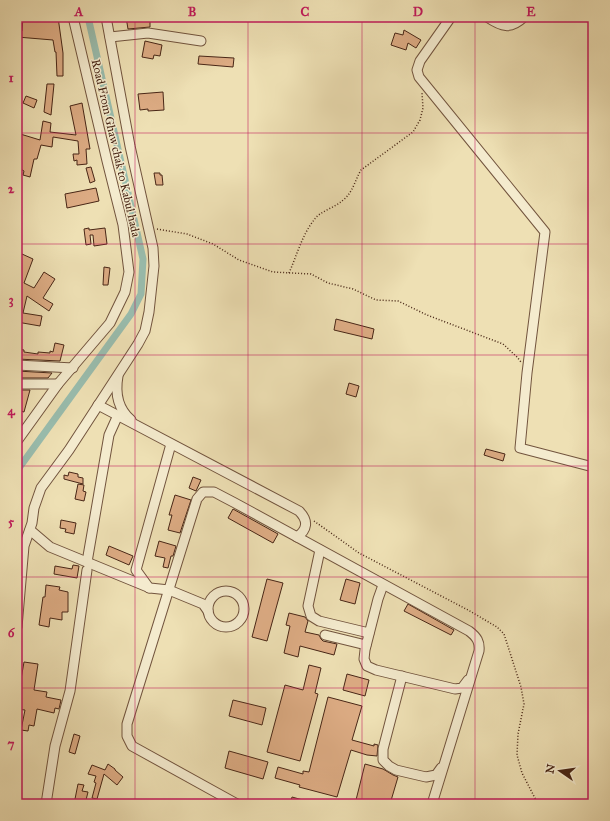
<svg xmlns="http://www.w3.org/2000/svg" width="610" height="821" font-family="'IM FELL Great Primer',serif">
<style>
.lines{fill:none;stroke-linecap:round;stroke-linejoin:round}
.canal{stroke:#99bdae;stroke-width:7}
.building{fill:#ddac84;stroke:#482616}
.minor-casing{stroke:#72543e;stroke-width:11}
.path{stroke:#482616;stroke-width:1.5;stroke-dasharray:1 2;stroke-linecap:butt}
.minor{stroke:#f4ebce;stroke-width:9}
.grid{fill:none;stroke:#c2185b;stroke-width:1;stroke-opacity:0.55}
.labels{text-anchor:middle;stroke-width:3;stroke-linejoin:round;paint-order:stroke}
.street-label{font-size:12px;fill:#482616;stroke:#f4ebce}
.neatline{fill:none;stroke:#c2185b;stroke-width:1.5}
.grid-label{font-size:13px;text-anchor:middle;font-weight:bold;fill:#c2185b}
</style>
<rect width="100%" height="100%" fill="#eee0b4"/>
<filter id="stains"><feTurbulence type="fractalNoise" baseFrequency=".005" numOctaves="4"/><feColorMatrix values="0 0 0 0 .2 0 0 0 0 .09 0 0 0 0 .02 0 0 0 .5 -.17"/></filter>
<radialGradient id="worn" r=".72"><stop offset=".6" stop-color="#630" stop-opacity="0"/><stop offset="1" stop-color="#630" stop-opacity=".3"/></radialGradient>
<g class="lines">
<!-- canal -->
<polyline class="canal" points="17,473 19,468 131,314 141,294 143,259 88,17"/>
</g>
<!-- building -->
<g class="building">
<polygon points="23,17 58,17 63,53 63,76 57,76 56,52 55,52 53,40 17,37 17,30 22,31"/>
<polygon points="126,17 140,17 140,21 150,20 150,27 128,29"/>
<polygon points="404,30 421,40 416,48 408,43 406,50 391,45 395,33 403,35"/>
<polygon points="145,41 162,45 160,56 154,55 153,59 142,57"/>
<polygon points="199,56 234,58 233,67 198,64"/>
<polygon points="47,84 54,84 51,115 44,112"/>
<polygon points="163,92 164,110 148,111 148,109 140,110 138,94"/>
<polygon points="26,96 37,100 34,108 23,103"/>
<polygon points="82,103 90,149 86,149 87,164 77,165 77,160 74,161 73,154 79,154 78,141 53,137 52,147 41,145 37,159 34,159 30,177 23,175 24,171 17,167 17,133 40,140 43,121 51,123 50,132 76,135 70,106"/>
<polygon points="91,167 95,181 90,183 86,168"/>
<polygon points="154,173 160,173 160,175 162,175 163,185 156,185"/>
<polygon points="96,188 99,201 67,208 65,194"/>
<polygon points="89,228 89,230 105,228 107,244 94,246 93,235 90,235 91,244 86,245 84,229"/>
<polygon points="22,254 33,259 24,283 34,288 44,272 55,279 43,298 53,304 49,311 27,296 23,313 42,316 40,326 17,322 17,265"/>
<polygon points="104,267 110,268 108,285 103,285"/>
<polygon points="336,319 374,329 372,339 334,330"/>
<polygon points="55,343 64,345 60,361 17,359 17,349 24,350 24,352 38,354 38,352 50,353 50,351 53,352"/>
<polygon points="17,371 52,373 48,378 17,378"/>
<polygon points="349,383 359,386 356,397 346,394"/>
<polygon points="18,390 30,390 24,412 17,410 19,399 17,399"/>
<polygon points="486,449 505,454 503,461 484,455"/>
<polygon points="69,472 78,474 78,477 83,478 83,484 64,479 64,475 68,476"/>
<polygon points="193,477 201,480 196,491 189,488"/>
<polygon points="78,484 84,485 83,491 86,492 84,501 75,499"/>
<polygon points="175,495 191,500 180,533 168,530 172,515 169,515"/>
<polygon points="233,509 278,534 273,543 228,518"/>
<polygon points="61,520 76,523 74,534 65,532 66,529 60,528"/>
<polygon points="159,541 176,546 173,556 171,556 168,568 163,567 165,558 155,556"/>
<polygon points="109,546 133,556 129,565 106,555"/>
<polygon points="73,565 79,566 77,578 54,574 55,566 72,569"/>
<polygon points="267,579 283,583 267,641 252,637"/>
<polygon points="346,579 360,583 355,604 340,600"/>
<polygon points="46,585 60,587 59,590 68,592 68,612 62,612 62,620 50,618 49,627 39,625 43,597 45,597"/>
<polygon points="408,604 454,630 451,635 404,611"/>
<polygon points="289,613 305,617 308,621 305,632 319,635 321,639 323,641 337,644 334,655 300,646 298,657 284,653 290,626 286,625"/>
<polygon points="24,662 38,664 34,690 47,692 46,697 61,700 59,709 55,708 54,713 37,709 34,726 29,725 28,731 21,730 25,710 17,709 17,702"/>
<polygon points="309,665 321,668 315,693 318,694 300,761 267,752 285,685 303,690"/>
<polygon points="347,674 369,680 365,696 343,690"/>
<polygon points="328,697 362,706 352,740 374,746 374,744 378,745 377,756 367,755 351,750 337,797 299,787 300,785 275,778 278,767 303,774 303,771 309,772"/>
<polygon points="233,700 266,708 262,725 229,716"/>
<polygon points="74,734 80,736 75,754 69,752"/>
<polygon points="229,751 268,762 263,779 225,768"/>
<polygon points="108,764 115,769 115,770 123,777 117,785 104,774 97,799 92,798 96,783 94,782 96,776 88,774 92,765 105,770"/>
<polygon points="365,764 383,769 393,775 398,777 390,804 355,804"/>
<polygon points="78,784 84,785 82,791 88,792 85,804 74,804"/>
<polygon points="292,797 310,802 310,804 290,804"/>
</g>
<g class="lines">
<!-- minor casing -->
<g class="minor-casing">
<g id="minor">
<polyline points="451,17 420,61 417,70 419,77 545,232 527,373 520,448 593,467"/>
<path d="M 487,17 C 502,27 510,30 524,17"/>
<polyline points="110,37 148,33 201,41"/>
<polyline points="17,365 73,368"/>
<path d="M 118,376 C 115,393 118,409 131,420"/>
<polyline points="17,384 58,384"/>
<path d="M 98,405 L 299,511 C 309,521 307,530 297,537"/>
<polyline points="17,441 58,384 110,323 125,292 129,272 123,225 107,161 73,17"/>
<polyline points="30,530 50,547 150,588 169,590 203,604 208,611"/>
<polyline points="320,550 308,606 311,616 319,621 369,633"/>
<polyline points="87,562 109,435 118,415"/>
<polyline points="383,585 378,599 365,650 364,659 367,666 376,670 455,689 462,688 468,680"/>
<polyline points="149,588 136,570 171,444"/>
<circle cx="226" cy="609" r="18"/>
<polyline points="17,627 24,546 32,523 34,508 41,488 69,450 138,344 145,331 149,312 154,266 153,248 130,146 106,17"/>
<polyline points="325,635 366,645"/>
<polyline points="402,676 383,749 383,760 389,766 396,770 426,777 436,775 441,768"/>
<polyline points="46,804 55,746 70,691 87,570"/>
<path d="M 237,804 L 132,746 L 127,736 L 127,724 L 197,499 L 203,492 L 214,492 L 235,503 L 469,631 C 477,637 480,642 479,651 L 432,804"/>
</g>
</g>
<!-- path -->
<g class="path">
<polyline points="157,229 187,234 213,244 239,260 273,272 311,274 328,283 353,289 376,300 398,301 427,315 503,344 517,357 521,362"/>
<path d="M 289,273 C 297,255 302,235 314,220 C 320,211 334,208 342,201 C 353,193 355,180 361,170 L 413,132 L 420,120 L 423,108 L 422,93"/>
<polyline points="314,521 359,553 468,610 497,627 504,634 521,687 524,704 518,734 517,755 522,773 538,804"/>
</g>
<!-- minor -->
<use href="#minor" class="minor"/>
</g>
<!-- grid -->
<path class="grid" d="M 135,17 L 135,804M 248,17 L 248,804M 362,17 L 362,804M 475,17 L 475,804M 17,133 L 593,133M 17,244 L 593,244M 17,355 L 593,355M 17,466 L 593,466M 17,577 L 593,577M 17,688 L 593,688"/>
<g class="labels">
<!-- street labels -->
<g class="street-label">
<text transform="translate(116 148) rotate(77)" y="4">Road From Ghaw chak to Kabul hada</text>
</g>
</g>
<!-- margin -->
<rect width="610" height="821" fill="none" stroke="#eee0b4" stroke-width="44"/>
<!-- north arrow -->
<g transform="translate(560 771) rotate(283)" stroke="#f4ebce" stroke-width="3" paint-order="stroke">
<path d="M0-3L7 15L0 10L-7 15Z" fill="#482616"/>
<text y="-6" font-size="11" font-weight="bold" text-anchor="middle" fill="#482616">N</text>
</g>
<rect x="22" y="22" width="566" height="777" class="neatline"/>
<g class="grid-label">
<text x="79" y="16">A</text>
<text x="192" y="16">B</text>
<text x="305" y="16">C</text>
<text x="418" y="16">D</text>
<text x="531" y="16">E</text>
<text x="11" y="82">1</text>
<text x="11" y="193">2</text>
<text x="11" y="304">3</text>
<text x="11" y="415">4</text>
<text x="11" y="526">5</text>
<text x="11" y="637">6</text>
<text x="11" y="748">7</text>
</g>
<rect width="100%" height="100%" filter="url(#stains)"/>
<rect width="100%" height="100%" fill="url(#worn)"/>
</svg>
